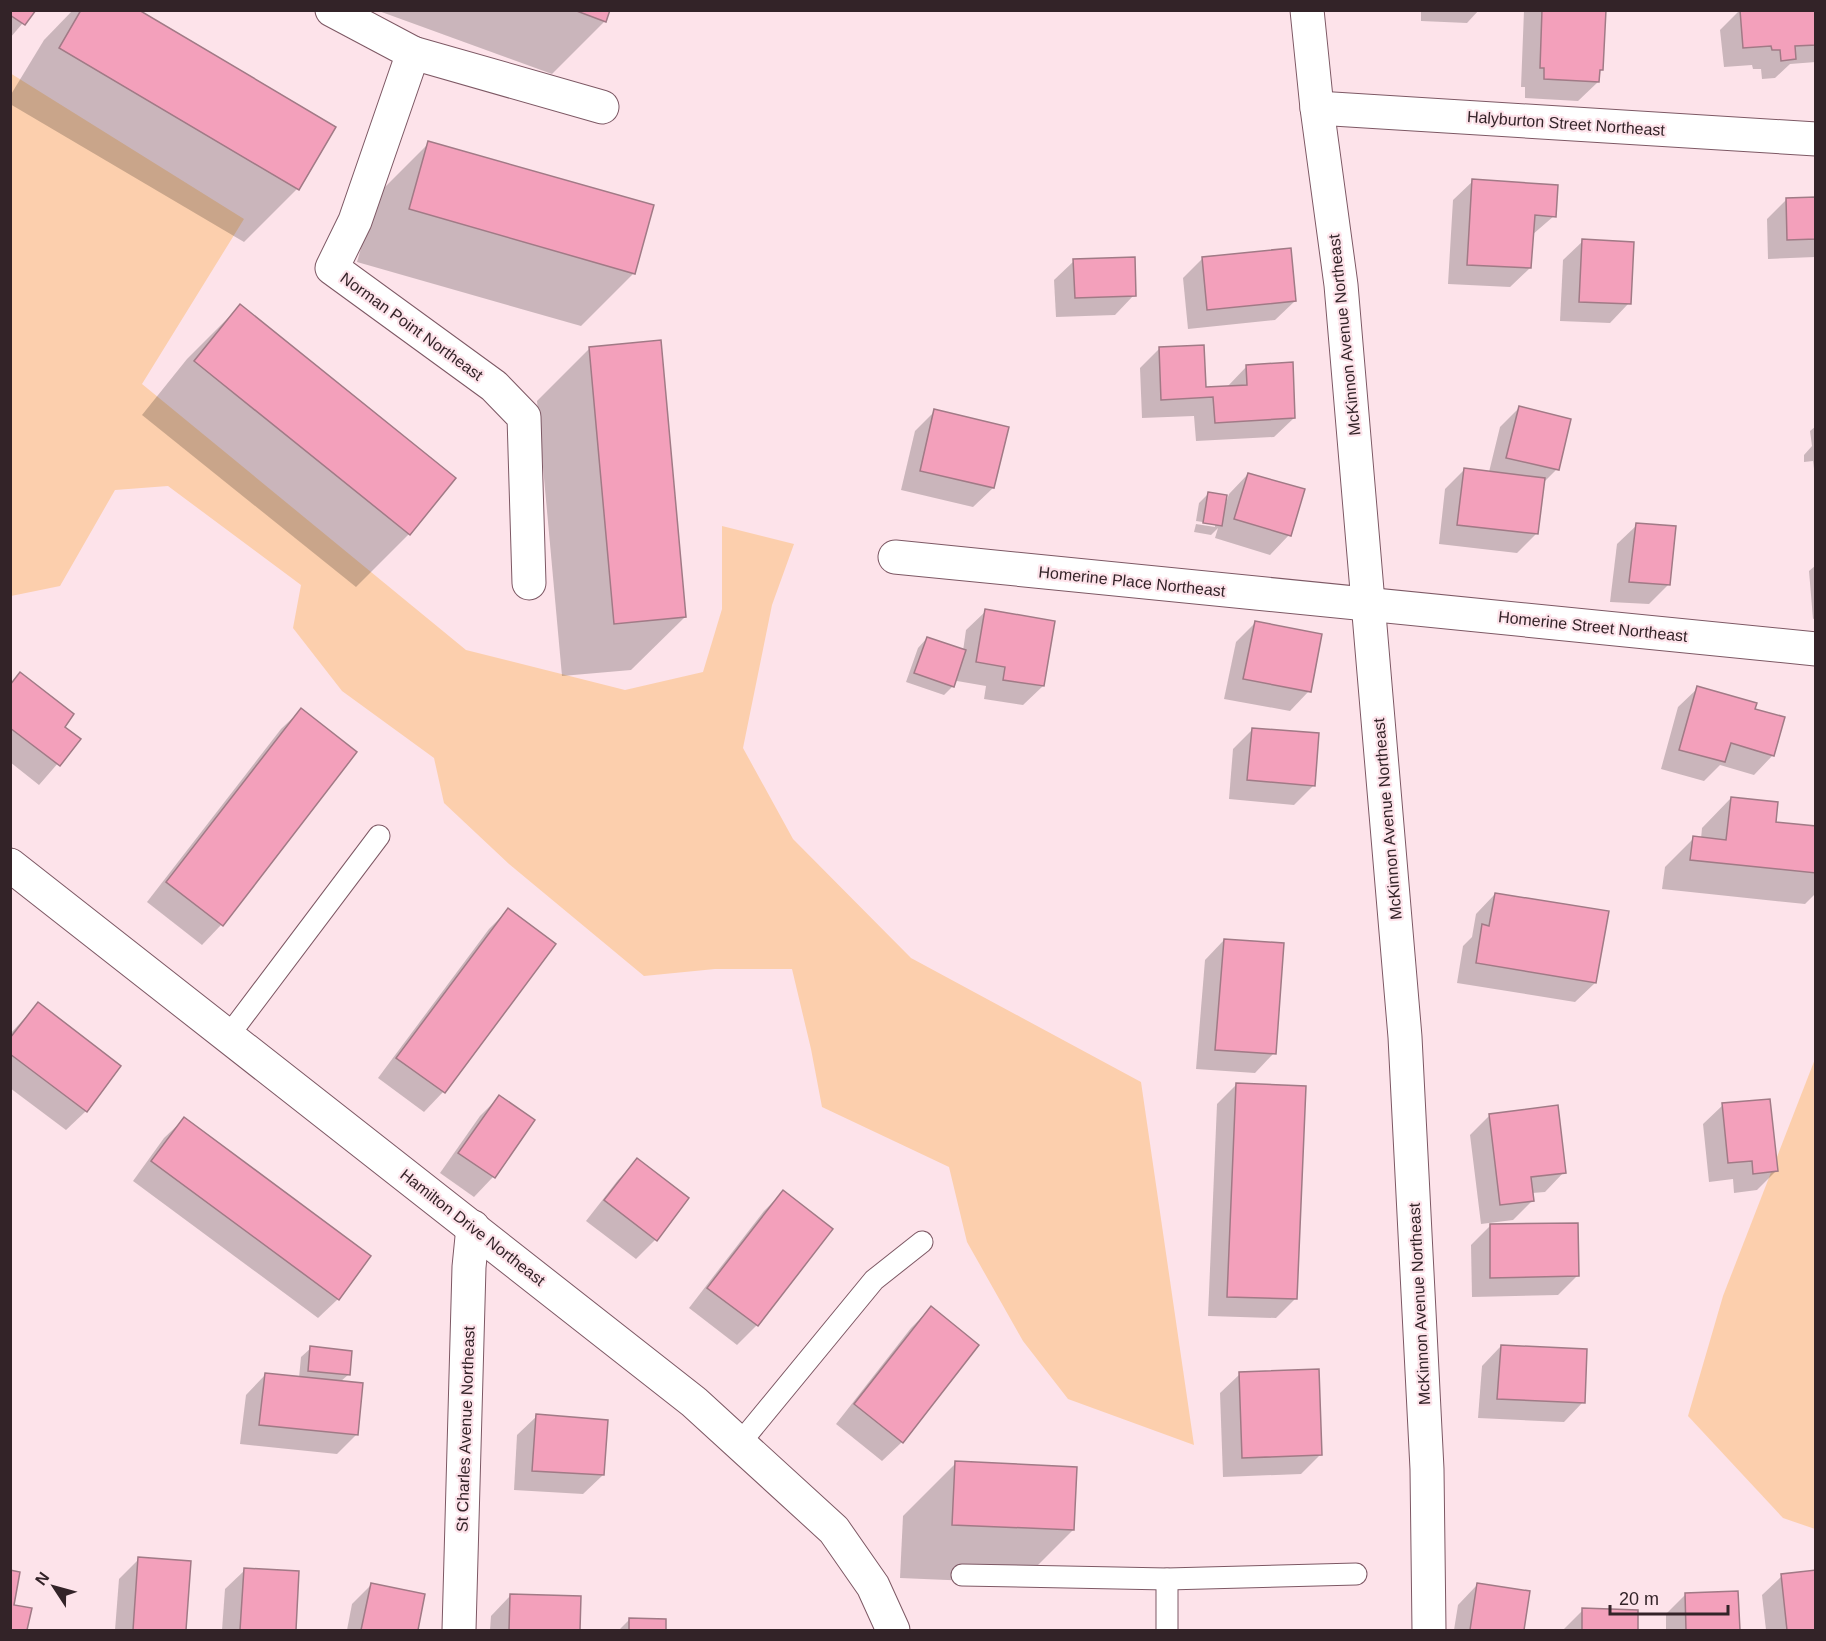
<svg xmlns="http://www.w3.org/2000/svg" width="1826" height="1641" font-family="Helvetica,sans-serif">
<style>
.green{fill:#fccfad}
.shadow{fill:#0003}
.building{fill:#f3a0bb;stroke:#a17a86;stroke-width:1.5}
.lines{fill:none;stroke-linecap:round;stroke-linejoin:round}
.lane-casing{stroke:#7d5864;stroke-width:23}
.street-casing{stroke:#7d5864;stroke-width:35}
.lane{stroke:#fff;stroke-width:21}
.street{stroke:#fff;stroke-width:33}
.labels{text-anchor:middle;stroke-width:4.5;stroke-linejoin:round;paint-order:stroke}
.street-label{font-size:16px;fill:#332328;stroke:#fde3ea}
</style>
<rect width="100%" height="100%" fill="#fde3ea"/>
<!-- green -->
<g class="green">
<polygon points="10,73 244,219 142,384 466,650 625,690 703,672 722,609 722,526 794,544 772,605 743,748 793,839 911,958 1141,1082 1194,1445 1068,1399 1023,1341 967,1242 949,1167 822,1107 811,1049 792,969 715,969 644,976 509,864 444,803 434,758 342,691 293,628 301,585 168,486 115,490 60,586 11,596"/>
<polygon points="1815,1059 1815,1529 1783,1518 1688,1416 1723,1296"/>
</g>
<!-- shadow -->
<g class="shadow">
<polygon points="10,10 34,10 10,38"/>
<polygon points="73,10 136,10 297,189 244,242 10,104 10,96 44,40"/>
<polygon points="376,10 609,10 605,21 552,74"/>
<polygon points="1421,10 1479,10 1467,23 1421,21"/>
<polygon points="1524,10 1605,10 1602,69 1598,73 1598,82 1578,101 1525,98 1525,87 1521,87"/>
<polygon points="1740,10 1816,10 1816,62 1790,64 1775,78 1762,79 1761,69 1753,69 1752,65 1724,67 1720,30"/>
<polygon points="429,143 634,273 581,326 357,262 376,196"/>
<polygon points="1473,181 1554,216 1532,235 1530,268 1510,287 1448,284 1453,200"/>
<polygon points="1787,199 1816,199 1816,295 1815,257 1768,259 1767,219"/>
<polygon points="1583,241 1629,303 1610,323 1560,321 1563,260"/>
<polygon points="1203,258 1295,301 1275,320 1188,329 1183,278"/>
<polygon points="1074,261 1134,295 1115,315 1056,317 1054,280"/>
<polygon points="240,306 409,534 356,587 142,415 187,359"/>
<polygon points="590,348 685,617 631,670 562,676 537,401"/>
<polygon points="1159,349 1205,389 1227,387 1247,366 1294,418 1274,437 1196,441 1194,416 1142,418 1140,368"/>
<polygon points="1519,408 1557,469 1542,484 1536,534 1517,553 1439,544 1445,489 1464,470 1489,472 1500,427"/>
<polygon points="935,411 993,488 973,507 901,490 915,431"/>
<polygon points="1816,426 1816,477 1815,477 1813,461 1804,462 1804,455 1812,446 1810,431"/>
<polygon points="1248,474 1289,535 1270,555 1215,538 1218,528 1211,535 1194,532 1196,524 1215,527 1215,524 1196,521 1199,503 1209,493 1226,503 1229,494"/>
<polygon points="1637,525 1669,584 1649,604 1610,602 1617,544"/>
<polygon points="1816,565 1816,618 1813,619 1809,571"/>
<polygon points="986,611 1043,686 1023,705 984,699 986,686 957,681 957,674 953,686 944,695 906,682 918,648 927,638 963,651 966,630"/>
<polygon points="1255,623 1309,691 1290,711 1224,699 1236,642"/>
<polygon points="20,674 63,727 79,739 39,785 10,762 10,684"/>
<polygon points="1698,688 1753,710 1773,755 1754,775 1720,765 1704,781 1661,769 1678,707"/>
<polygon points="301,710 355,752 221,925 202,945 147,902 281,729"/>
<polygon points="1253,729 1313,786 1294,805 1229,799 1233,749"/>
<polygon points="1731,798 1775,823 1816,827 1816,893 1805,904 1662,889 1665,867 1694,838 1701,839 1702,828"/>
<polygon points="1495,894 1595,983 1575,1002 1457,983 1463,946 1472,937 1476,914"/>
<polygon points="508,910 554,945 443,1092 424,1112 378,1078 489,929"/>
<polygon points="1224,940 1274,1053 1255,1073 1196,1069 1205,960"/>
<polygon points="38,1004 119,1067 86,1111 66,1130 10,1088 10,1034"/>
<polygon points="1236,1085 1296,1298 1276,1318 1208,1316 1217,1104"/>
<polygon points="499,1097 533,1120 493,1177 474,1197 440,1173 480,1116"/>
<polygon points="1723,1105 1776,1171 1757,1190 1734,1193 1733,1179 1709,1182 1703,1124"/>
<polygon points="1490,1115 1564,1172 1545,1192 1532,1193 1533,1200 1513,1220 1481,1224 1470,1135"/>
<polygon points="184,1119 338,1299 318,1318 133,1181 164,1138"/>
<polygon points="638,1160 687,1199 655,1240 636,1259 586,1221 618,1180"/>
<polygon points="783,1192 831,1229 757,1325 737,1345 689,1308 764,1211"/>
<polygon points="1490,1226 1577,1276 1558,1295 1472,1297 1471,1245"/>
<polygon points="931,1308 902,1442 882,1461 836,1424 911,1328"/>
<polygon points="1501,1346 1583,1402 1564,1422 1478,1418 1482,1366"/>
<polygon points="311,1348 349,1374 340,1382 357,1434 337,1454 240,1444 246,1395 265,1375 299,1378 301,1357"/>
<polygon points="1240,1374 1321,1454 1301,1474 1223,1477 1220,1393"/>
<polygon points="537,1416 603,1475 583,1494 514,1490 517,1435"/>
<polygon points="956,1463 1073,1530 1020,1583 900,1578 903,1516"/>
<polygon points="139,1559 189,1562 184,1630 115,1630 119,1579"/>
<polygon points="245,1570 298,1573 294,1630 222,1630 225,1589"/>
<polygon points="1816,1572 1816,1630 1766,1630 1762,1595 1782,1576"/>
<polygon points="371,1585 423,1595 416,1630 347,1630 352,1604"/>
<polygon points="1477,1585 1528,1592 1522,1630 1454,1630 1458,1605"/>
<polygon points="1737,1592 1738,1630 1666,1630 1666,1614 1685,1595"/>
<polygon points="510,1596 580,1598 579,1630 490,1630 491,1616"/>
<polygon points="1583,1610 1637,1612 1636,1630 1563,1630"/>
<polygon points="630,1619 665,1620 664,1630 619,1630"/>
</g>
<!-- building -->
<g class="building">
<polygon points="10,10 36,10 25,25 10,15"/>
<polygon points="81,10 139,10 336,127 299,190 59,48"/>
<polygon points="574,10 610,10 606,22"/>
<polygon points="1542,10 1606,10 1603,70 1600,70 1599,82 1544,79 1544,68 1540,68"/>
<polygon points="1740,10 1816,10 1816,45 1795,46 1796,59 1781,61 1780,50 1772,50 1771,46 1743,48"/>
<polygon points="428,141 654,205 635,274 409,209"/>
<polygon points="1472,179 1558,185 1556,217 1535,215 1531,268 1467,265"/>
<polygon points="1816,197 1816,239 1787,240 1786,198"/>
<polygon points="1582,239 1634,242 1631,304 1579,302"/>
<polygon points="1291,248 1296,301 1207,310 1202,257"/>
<polygon points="1135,257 1136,296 1075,298 1073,259"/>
<polygon points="240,304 456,478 410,535 194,361"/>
<polygon points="661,340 686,617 614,624 589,347"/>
<polygon points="1204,345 1206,387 1247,385 1246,365 1293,362 1295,418 1215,423 1213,397 1161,400 1159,347"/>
<polygon points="1519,406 1571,419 1559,470 1506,458"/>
<polygon points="934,409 1009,427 994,488 920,471"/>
<polygon points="1464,468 1545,478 1538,534 1457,525"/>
<polygon points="1248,473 1305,489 1291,536 1234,519"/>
<polygon points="1208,492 1227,495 1222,526 1203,523"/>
<polygon points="1636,523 1676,526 1670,585 1629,582"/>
<polygon points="985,609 1055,621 1044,686 1003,680 1005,667 976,662"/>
<polygon points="1255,621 1322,634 1311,692 1243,679"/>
<polygon points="927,637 966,650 954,687 914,673"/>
<polygon points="20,672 74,714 65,727 81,739 60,766 10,728 10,685"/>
<polygon points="1697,686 1757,703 1755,709 1785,717 1774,756 1731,743 1725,762 1679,750"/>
<polygon points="301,708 357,752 223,926 166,882"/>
<polygon points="1252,728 1319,733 1315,786 1247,780"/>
<polygon points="1731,797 1778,802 1776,822 1816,826 1816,873 1690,860 1693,836 1726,840"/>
<polygon points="1495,893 1609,911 1596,983 1476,963 1482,924 1489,926"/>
<polygon points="508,908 556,944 445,1093 396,1058"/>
<polygon points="1224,939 1284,943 1276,1054 1215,1050"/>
<polygon points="38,1002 121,1066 87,1112 10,1054 10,1038"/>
<polygon points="1236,1083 1306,1086 1297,1299 1227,1297"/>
<polygon points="499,1095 535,1120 495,1178 458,1153"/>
<polygon points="1770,1099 1778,1171 1753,1174 1752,1161 1728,1163 1722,1103"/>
<polygon points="1558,1105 1566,1173 1531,1177 1534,1201 1500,1205 1489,1114"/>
<polygon points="184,1117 371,1256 339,1300 151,1161"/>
<polygon points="637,1158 689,1198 657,1241 604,1200"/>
<polygon points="783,1190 833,1229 758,1326 707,1288"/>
<polygon points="1578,1223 1579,1276 1490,1278 1490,1224"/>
<polygon points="931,1306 979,1345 903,1443 854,1404"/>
<polygon points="1501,1345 1587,1349 1585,1403 1497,1399"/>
<polygon points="310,1346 352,1351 350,1375 308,1371"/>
<polygon points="1319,1369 1322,1455 1242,1458 1239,1372"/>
<polygon points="265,1373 363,1383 358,1435 259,1425"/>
<polygon points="536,1414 608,1420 604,1475 532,1471"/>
<polygon points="955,1461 1077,1467 1074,1530 952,1525"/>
<polygon points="138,1557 191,1561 186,1630 133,1630"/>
<polygon points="244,1568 299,1571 296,1630 240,1630"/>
<polygon points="10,1570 20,1572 14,1605 32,1608 27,1630 10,1630"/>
<polygon points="1816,1570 1816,1630 1787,1630 1781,1574"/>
<polygon points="371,1583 425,1594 418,1630 361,1630"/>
<polygon points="1477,1583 1530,1591 1524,1630 1470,1630"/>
<polygon points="1738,1591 1740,1630 1686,1630 1685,1593"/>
<polygon points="510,1594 581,1596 580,1630 509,1630"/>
<polygon points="1582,1608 1638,1610 1638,1630 1582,1630"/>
<polygon points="629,1618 666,1619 666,1630 629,1630"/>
</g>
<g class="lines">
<!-- lane casing -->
<g class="lane-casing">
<g id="lane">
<polyline points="229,1035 379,836"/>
<polyline points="740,1443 874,1280 922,1242"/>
<polyline points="962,1575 1167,1579 1356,1574"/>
<polyline points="1167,1630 1167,1579"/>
</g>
</g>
<!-- street casing -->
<g class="street-casing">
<g id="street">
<polyline points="332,10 413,53 355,221 332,268 494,386 524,417 529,583"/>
<polyline points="1307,10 1317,108 1341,285 1405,1037 1427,1469 1429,1630"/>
<polyline points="413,53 602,107"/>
<polyline points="1317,108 1816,139"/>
<polyline points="895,557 1816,649"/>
<polyline points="10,865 694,1402 834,1530 873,1586 893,1630"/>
<polyline points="459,1630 469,1267 473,1227"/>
</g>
</g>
<!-- lane -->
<use href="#lane" class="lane"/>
<!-- street -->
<use href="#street" class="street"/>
</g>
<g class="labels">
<!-- street labels -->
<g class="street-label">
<text transform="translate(1566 123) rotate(4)" y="6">Halyburton Street Northeast</text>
<text transform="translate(412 326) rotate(36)" y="6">Norman Point Northeast</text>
<text transform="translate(1344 335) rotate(-96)" y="6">McKinnon Avenue Northeast</text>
<text transform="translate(1132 581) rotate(6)" y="6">Homerine Place Northeast</text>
<text transform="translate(1593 626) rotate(6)" y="6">Homerine Street Northeast</text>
<text transform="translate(1387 819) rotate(-95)" y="6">McKinnon Avenue Northeast</text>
<text transform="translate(473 1227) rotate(38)" y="6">Hamilton Drive Northeast</text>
<text transform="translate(1419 1304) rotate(-93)" y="6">McKinnon Avenue Northeast</text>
<text transform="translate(465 1429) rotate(-88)" y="6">St Charles Avenue Northeast</text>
</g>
</g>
<!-- border -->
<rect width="1826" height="1641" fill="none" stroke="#332328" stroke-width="24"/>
<!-- north arrow -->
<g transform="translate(54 1587) rotate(306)" stroke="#fde3ea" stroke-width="4.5" paint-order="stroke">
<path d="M0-4.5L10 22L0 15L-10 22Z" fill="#332328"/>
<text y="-9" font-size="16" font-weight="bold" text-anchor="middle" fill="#332328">N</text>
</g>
<!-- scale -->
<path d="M1610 1605v9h118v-9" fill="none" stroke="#332328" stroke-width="3"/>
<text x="1619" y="1605" font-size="18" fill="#332328" stroke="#fde3ea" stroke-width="4.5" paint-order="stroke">20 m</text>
</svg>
